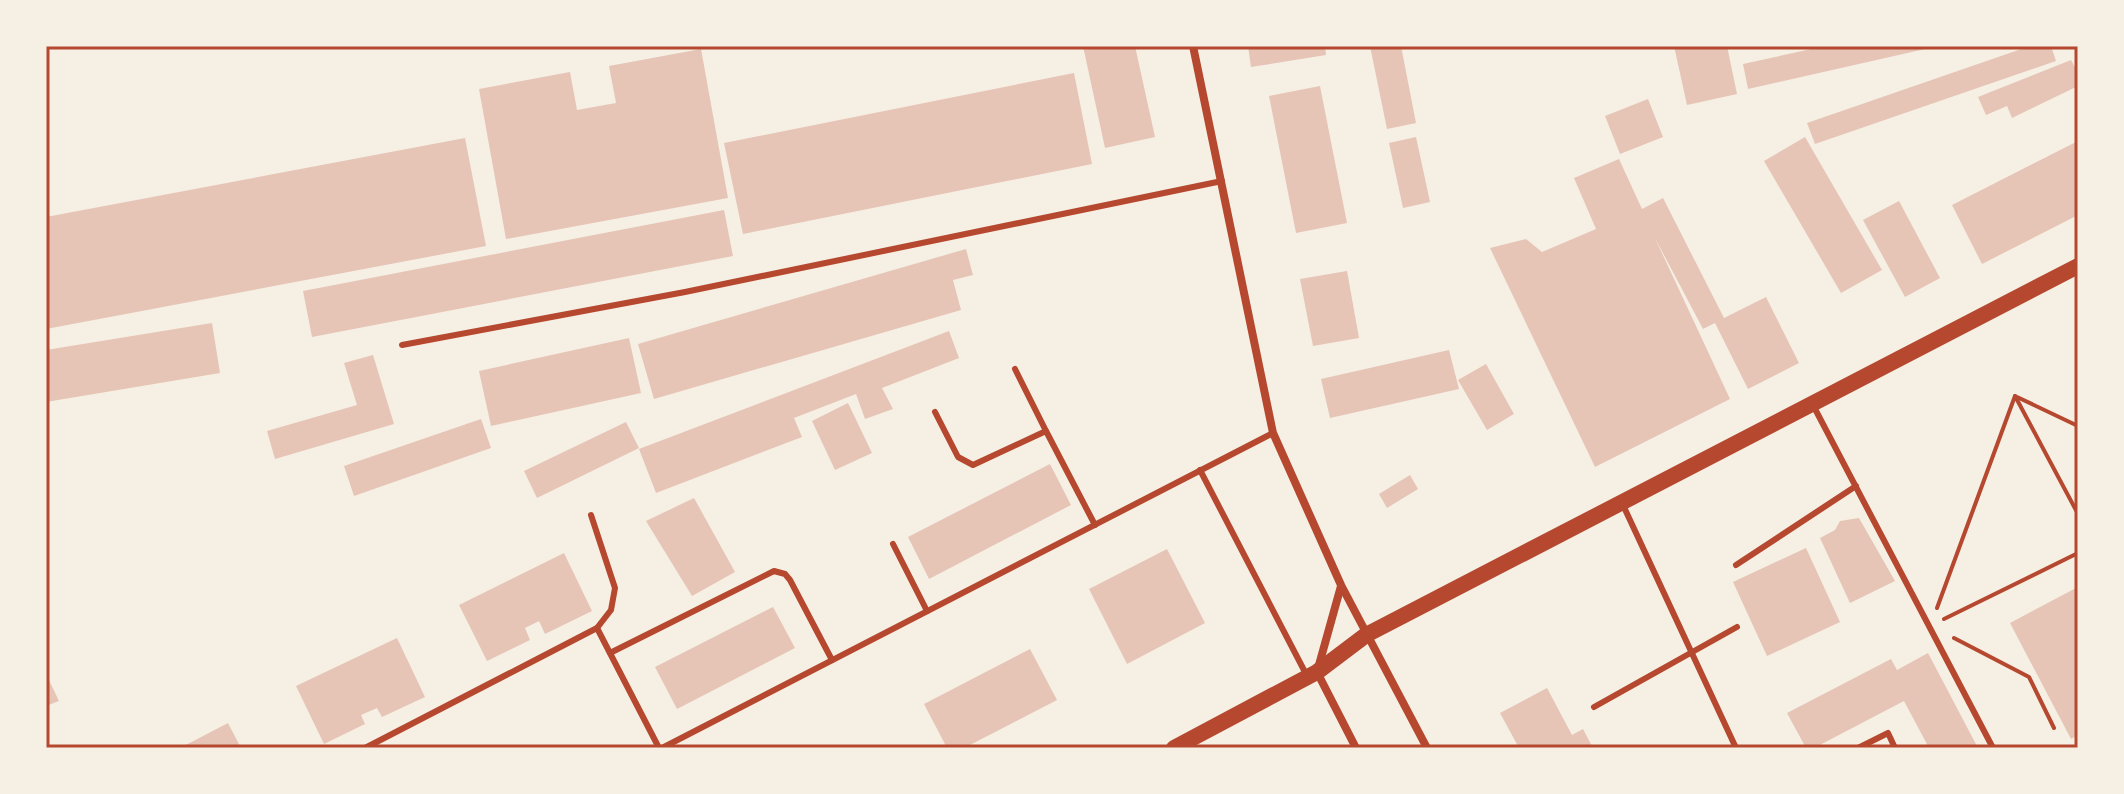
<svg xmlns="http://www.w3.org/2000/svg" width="2124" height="794" font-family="Ubuntu,sans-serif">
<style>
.building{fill:#e6c5b7}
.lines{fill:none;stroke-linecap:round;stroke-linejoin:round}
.path{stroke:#b5482f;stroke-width:4}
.service{stroke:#b5482f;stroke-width:6}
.minor{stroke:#b5482f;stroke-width:8}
.secondary{stroke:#b5482f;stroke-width:16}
.neatline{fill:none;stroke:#b5482f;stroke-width:3}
</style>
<rect width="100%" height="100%" fill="#f6efe4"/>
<!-- building -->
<g class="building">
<polygon points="1083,46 1135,46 1155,137 1105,148"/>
<polygon points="1248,46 1325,46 1326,55 1251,67"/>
<polygon points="1370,46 1401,46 1416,123 1387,129"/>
<polygon points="1674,46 1727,46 1737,94 1687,105"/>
<polygon points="1825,46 1934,46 1934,47 1748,89 1743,64"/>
<polygon points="2030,46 2051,46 2056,61 1815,144 1807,123"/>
<polygon points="701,49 728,198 506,239 479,89 570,72 577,110 616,103 609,66"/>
<polygon points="2071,60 2078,73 2078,86 2012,118 2007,106 1986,115 1978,97"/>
<polygon points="1074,73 1092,164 743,234 724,143"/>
<polygon points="1320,86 1347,223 1296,233 1269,96"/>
<polygon points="1648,99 1663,137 1620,154 1605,116"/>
<polygon points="1416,137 1430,202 1403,208 1389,143"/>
<polygon points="1805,137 1882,270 1841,293 1764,161"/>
<polygon points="465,138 486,246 46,329 46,217"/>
<polygon points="2078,141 2078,215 1982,264 1952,205"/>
<polygon points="1619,159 1642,209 1663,198 1724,318 1766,297 1799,363 1748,389 1715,323 1703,329 1655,238 1730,399 1595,467 1490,248 1526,239 1542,252 1596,229 1574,178"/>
<polygon points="1899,201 1940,278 1905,297 1863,220"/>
<polygon points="724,210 733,256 312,337 303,291"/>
<polygon points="966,249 973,275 953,280 961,310 654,399 638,344"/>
<polygon points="1347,271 1359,338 1313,346 1300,279"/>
<polygon points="212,323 220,373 46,402 46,350"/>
<polygon points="949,331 959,358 882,388 893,409 865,419 856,394 794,418 802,437 656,493 639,449"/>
<polygon points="629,338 641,393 491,426 479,371"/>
<polygon points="1449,350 1459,389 1330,418 1321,379"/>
<polygon points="373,355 394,424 275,459 267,431 357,405 344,363"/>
<polygon points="1486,364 1514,414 1487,430 1458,380"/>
<polygon points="848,403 872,453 835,470 812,421"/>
<polygon points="481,419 491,448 354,496 344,466"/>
<polygon points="626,422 639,448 537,498 524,471"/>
<polygon points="1050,464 1071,505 929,579 908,537"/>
<polygon points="1410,475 1418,489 1387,508 1379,494"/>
<polygon points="694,498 735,572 692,596 646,521"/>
<polygon points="1859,518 1895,581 1850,603 1820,538 1835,530 1840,521"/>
<polygon points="1806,548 1840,622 1767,656 1733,582"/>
<polygon points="1167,549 1205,623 1127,664 1089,589"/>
<polygon points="564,553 592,611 545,634 539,621 525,628 530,640 487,661 459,605"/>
<polygon points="2078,587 2078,735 2071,739 2010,623"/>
<polygon points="773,607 795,648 677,709 655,667"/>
<polygon points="397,638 425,697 382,717 377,708 361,715 365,724 324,744 296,686"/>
<polygon points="1030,649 1057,700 964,748 947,748 924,704"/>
<polygon points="1928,653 1978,748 1929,748 1904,701 1814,748 1806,748 1787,713 1891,659 1897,670"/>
<polygon points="46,674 59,701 46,706"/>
<polygon points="1547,688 1572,735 1583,729 1593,748 1519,748 1500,713"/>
<polygon points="228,723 241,748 180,748"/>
</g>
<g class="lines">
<!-- path -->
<g class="path">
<polyline points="2015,396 2078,514"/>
<polyline points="2017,397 2078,426"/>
<polyline points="1937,608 2015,396"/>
<polyline points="1944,619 2078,553"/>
<polyline points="1954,638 2029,677 2054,728 2051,722"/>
</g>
<!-- service -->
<g class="service">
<polyline points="402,345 685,292 1222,181"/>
<polyline points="1015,369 1046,431"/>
<polyline points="1814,407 1993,748"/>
<polyline points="935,412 958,457 973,465 1046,431 1095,525"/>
<polyline points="1200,470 1306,674"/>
<polyline points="1623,505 1736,748"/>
<polyline points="591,515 615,588 611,610 597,628"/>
<polyline points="893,544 927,611"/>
<polyline points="1736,565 1856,486"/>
<polyline points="610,653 774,571 785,574 790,580 832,660"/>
<polyline points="1594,707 1737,627"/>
<polyline points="365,748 597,628 659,748"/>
<polyline points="662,748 1273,433"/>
<polyline points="1858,748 1888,733 1895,748"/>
</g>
<!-- minor -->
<g class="minor">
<polyline points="1193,46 1273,433 1341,585 1427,748"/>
<polyline points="1341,586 1317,672 1356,748"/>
</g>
<!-- secondary -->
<polyline class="secondary" points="1174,748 1317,672 1366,635 2078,266"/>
</g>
<!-- border -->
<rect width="2124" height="794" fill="none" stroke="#f6efe4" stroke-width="96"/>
<rect x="48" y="48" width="2028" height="698" class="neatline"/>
</svg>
